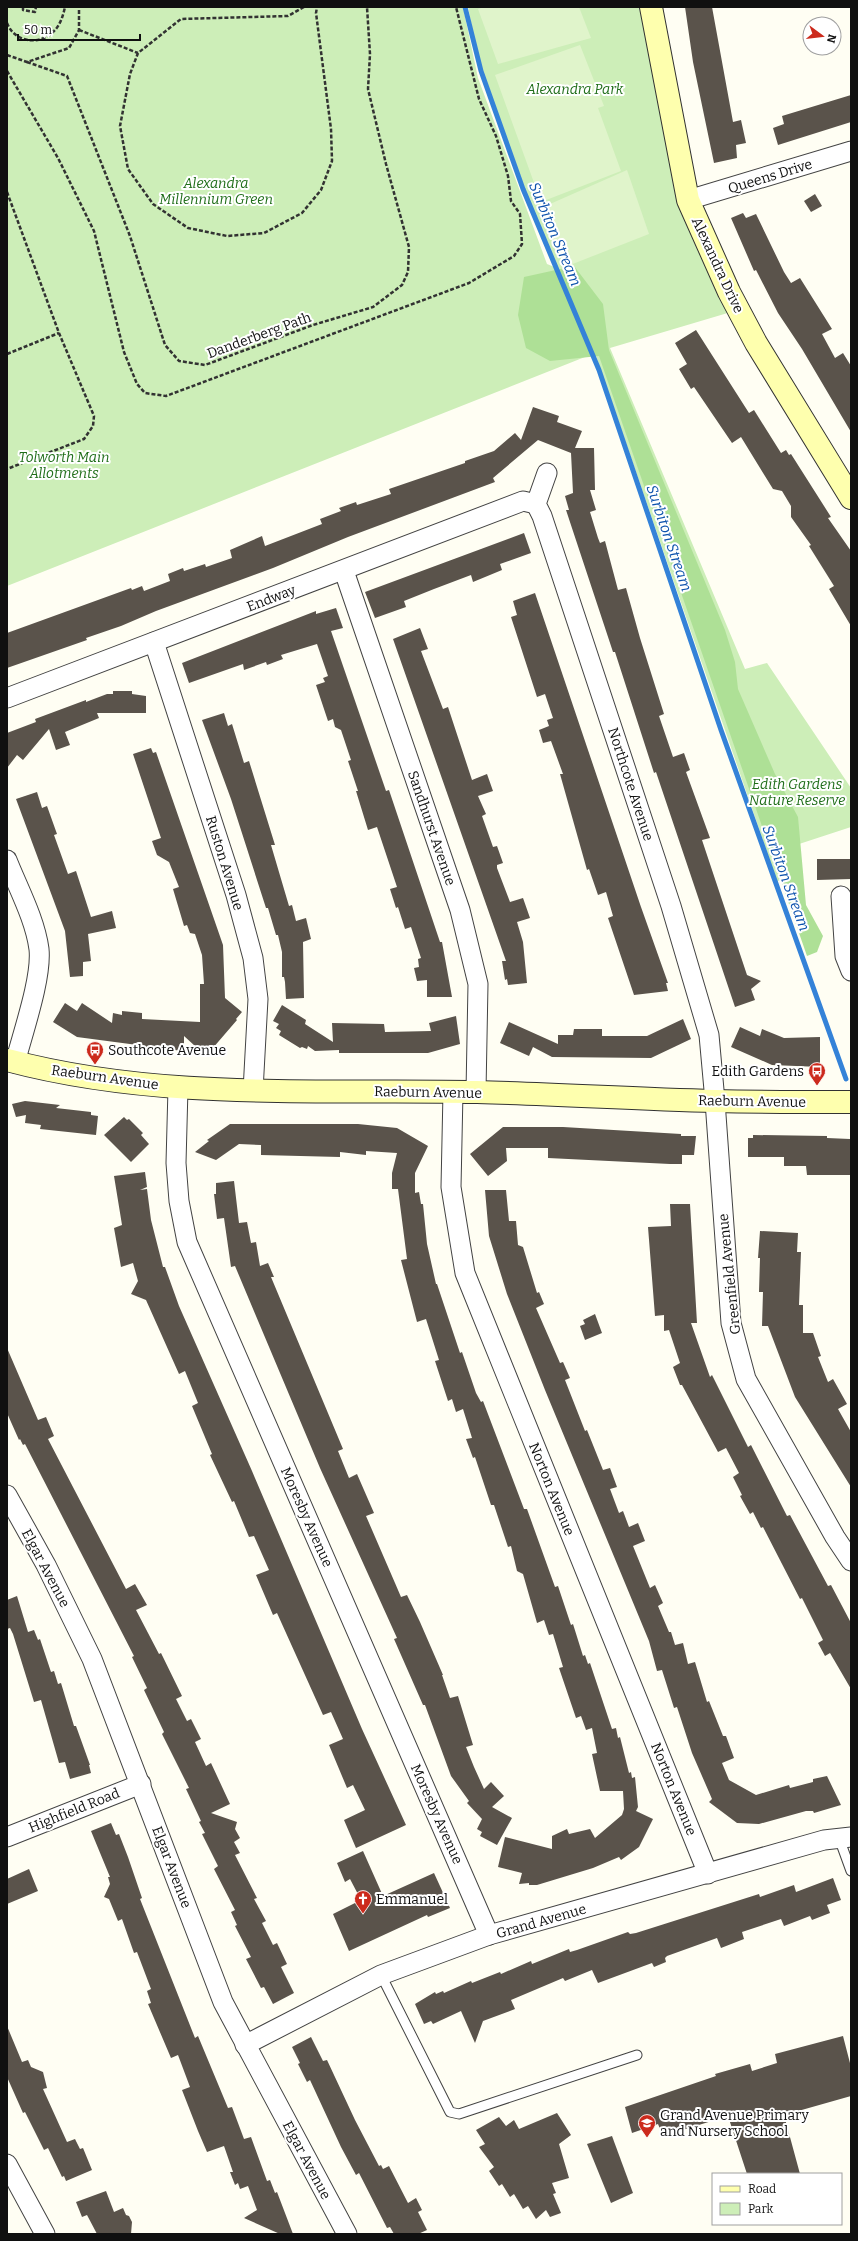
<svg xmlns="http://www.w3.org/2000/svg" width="858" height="2241" font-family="Bitter,serif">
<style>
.green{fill:#cdeeb8}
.forest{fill:#aee096}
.pitch{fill:#e0f4cb}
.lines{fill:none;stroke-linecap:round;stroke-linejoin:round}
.stream{stroke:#3482d8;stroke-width:5}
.building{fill:#5a534b}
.lane-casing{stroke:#434343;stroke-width:11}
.street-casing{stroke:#434343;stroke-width:21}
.secondary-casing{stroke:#323232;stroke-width:24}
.path{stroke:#323232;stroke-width:2.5;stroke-dasharray:4 2;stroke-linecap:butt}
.lane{stroke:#fff;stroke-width:9}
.street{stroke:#fff;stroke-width:19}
.secondary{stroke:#feffae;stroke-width:22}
.labels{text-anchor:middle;stroke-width:4;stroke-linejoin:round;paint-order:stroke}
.park-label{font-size:14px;font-style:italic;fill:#206e1a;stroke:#fff}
.street-label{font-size:14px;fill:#101010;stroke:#fff}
.poi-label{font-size:14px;fill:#101010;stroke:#fff;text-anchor:start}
.water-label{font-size:15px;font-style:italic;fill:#0e53ad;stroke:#fff}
</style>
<rect width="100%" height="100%" fill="#fffef3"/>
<!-- green -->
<polygon class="green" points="7,7 463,7 478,78 547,264 557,268 540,230 479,62 468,7 639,7 662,108 731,312 610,348 745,669 767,663 851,788 851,827 793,846 798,877 777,881 595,353 7,586"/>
<!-- forest -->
<polygon class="forest" points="574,266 603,304 609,350 725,630 735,662 738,689 775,774 798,817 806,905 823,936 817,952 807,956 599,356 550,361 526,348 518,315 524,277"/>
<!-- pitch -->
<g class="pitch">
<polygon points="484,7 579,7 591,38 498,64 478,9"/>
<polygon points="580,45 604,106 598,108 621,171 541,202 495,75"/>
<polygon points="627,170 649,234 565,267 541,208"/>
</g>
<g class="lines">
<!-- stream -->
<polyline class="stream" points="465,7 481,71 523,189 599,370 721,730 846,1079"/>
</g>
<!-- building -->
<g class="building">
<polygon points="685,7 712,7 733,122 741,120 746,143 736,145 737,158 714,163 693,62"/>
<polygon points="851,95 851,122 778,145 773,128 784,124 782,116"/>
<polygon points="815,194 822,206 811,212 804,201"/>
<polygon points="743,213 746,218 756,214 784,272 791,283 800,278 832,329 822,334 835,358 843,353 851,366 851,432 802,349 778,313 756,270 754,271 731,218"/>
<polygon points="696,330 749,413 754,410 781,453 786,450 789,455 791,454 831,517 828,518 851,551 851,626 829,589 834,586 809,546 811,545 791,517 791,506 782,491 773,489 741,437 732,443 694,387 691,389 679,369 687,364 675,343"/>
<polygon points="533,407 559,416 557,422 582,431 575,448 594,448 595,490 590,490 596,510 590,512 598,538 600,543 605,541 618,590 626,588 640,638 664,714 659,716 673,757 684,753 690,770 686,772 710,838 702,840 747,975 761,981 751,989 755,1000 735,1007 656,772 654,773 615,652 613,652 566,510 569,510 565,496 573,493 571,453 538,440 493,478 495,482 348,537 273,568 156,611 121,626 86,638 87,640 7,668 7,633 131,588 132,590 142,586 144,591 170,581 168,574 183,568 184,571 205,564 206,567 232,558 230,550 262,536 265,546 322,524 320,519 341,511 339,508 356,502 357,505 391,494 389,489 465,463 465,461 494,451 515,433 521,440"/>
<polygon points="524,533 531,553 500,564 502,570 473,582 471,575 434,589 404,601 406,607 375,618 365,592"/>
<polygon points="535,593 641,907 668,983 666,983 668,991 634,995 608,918 613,916 606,892 598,895 589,869 587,870 560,774 563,774 551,741 543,743 539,730 549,726 547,720 553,718 545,694 537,697 511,617 517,615 513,601"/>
<polygon points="336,608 343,628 331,631 386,791 389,790 440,942 442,942 452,997 427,997 427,980 417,981 414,968 419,967 418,959 421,958 411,927 405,929 398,907 396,908 390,889 397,887 377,827 368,830 356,791 358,791 348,761 351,760 341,730 335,727 333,719 328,721 316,685 325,682 323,678 328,676 317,644 281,655 283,659 267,665 266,662 244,670 243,664 189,683 182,663 316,611 316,614"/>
<polygon points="420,628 428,649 421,651 443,709 448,707 472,780 487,774 493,791 478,796 486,814 482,816 493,847 497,846 503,863 497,865 497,868 510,902 523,898 530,918 517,922 523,942 527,983 508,985 507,979 505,980 502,961 506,961 393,639"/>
<polygon points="113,691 132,691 132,694 146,696 146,713 97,713 99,718 65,732 70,745 56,750 49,729 23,760 17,755 7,768 7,733 36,722 35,719 86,700 86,702 107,694 113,694"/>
<polygon points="224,713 228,726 232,724 244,763 249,761 275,845 271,845 289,906 292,905 296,921 306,918 311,939 303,942 304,998 286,999 285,982 284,977 282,977 282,952 278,935 276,935 268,908 266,908 231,799 202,720"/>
<polygon points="151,748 153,753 156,752 223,945 225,998 242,1012 236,1019 237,1020 206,1056 184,1036 184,1051 145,1047 145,1046 77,1037 53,1022 65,1003 77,1011 82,1003 112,1023 113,1013 122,1015 122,1011 142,1013 142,1019 200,1022 200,984 204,984 202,955 195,934 190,933 187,925 184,926 173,889 179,887 169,862 157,855 152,841 161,838 133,754"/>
<polygon points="37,792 42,808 47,806 57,834 54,835 68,874 76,871 91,917 112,911 116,928 88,934 91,961 83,962 83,976 70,977 65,931 16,799"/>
<polygon points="817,859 851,859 851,879 817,880"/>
<polygon points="282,1005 306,1020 305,1024 333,1042 332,1023 384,1024 385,1032 431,1031 429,1023 456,1016 460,1044 428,1053 339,1053 339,1050 315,1051 308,1046 307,1049 302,1047 300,1048 279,1035 281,1031 276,1028 279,1024 273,1021"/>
<polygon points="683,1019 691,1039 651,1058 552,1057 533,1047 529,1056 500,1043 509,1022 558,1044 558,1035 573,1035 574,1029 602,1029 602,1036 647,1036"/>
<polygon points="740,1027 760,1036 762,1029 784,1038 820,1037 820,1067 772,1065 731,1047"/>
<polygon points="25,1101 60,1105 56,1108 91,1112 91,1115 98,1116 96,1135 40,1129 41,1125 25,1123 26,1115 16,1117 12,1104"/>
<polygon points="124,1117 127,1120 129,1119 143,1133 141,1135 149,1144 131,1162 104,1135"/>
<polygon points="230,1124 358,1124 397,1128 428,1146 415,1173 415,1193 419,1192 421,1204 423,1204 427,1244 436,1284 437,1284 460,1353 462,1352 476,1393 481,1402 483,1401 524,1509 527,1509 555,1587 558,1586 571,1625 573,1624 583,1656 585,1655 588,1664 590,1663 612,1729 616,1728 618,1738 620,1737 629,1773 631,1772 632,1778 635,1777 638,1807 636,1811 653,1819 639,1847 621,1860 619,1857 593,1868 537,1885 529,1885 529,1883 519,1884 522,1873 498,1867 505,1837 552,1849 552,1836 567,1829 569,1834 590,1829 595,1838 622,1815 624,1809 623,1791 600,1791 592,1754 597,1753 592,1728 586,1730 581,1716 576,1718 559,1668 563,1667 553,1634 549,1635 544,1620 537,1623 523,1574 517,1571 511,1546 508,1547 494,1505 491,1505 475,1457 473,1458 466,1439 472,1438 463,1409 456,1412 452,1399 448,1401 435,1361 439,1360 426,1319 417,1322 401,1260 407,1259 398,1189 392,1189 392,1173 397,1153 366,1151 366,1155 340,1152 340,1157 261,1155 261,1145 239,1144 216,1160 195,1152 209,1141 207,1140"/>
<polygon points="503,1127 563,1127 681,1134 681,1136 696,1136 694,1155 682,1155 682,1164 670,1164 548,1158 548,1148 506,1148 507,1161 488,1176 470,1154"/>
<polygon points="753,1135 827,1136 827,1138 850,1139 850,1175 807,1175 806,1166 784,1166 784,1157 748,1157 748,1138 753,1138"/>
<polygon points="145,1172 147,1187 140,1190 147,1189 151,1220 163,1267 165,1267 179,1306 252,1471 362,1729 406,1825 356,1848 344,1820 365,1810 353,1785 347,1788 329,1745 343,1739 331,1712 323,1715 277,1613 273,1615 256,1575 269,1570 254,1536 249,1537 234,1501 232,1502 210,1455 212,1454 192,1406 198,1403 185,1371 179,1374 146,1300 131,1294 138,1281 133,1263 121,1267 114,1228 122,1225 114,1176"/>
<polygon points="234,1181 239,1223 247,1222 251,1243 256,1242 260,1266 268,1263 274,1277 271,1277 343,1449 338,1451 349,1478 357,1474 374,1513 366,1516 395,1583 401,1597 407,1595 420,1622 443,1675 442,1675 450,1698 458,1696 473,1745 466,1747 474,1767 484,1789 491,1782 504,1796 492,1807 512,1818 497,1845 480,1836 482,1832 477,1829 482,1819 467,1803 469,1801 451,1776 425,1705 423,1705 394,1639 397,1638 320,1468 235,1266 231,1267 224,1218 217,1219 214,1194 216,1194 216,1183"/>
<polygon points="485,1190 506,1190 509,1221 516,1221 518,1245 523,1247 537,1293 539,1292 544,1304 536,1308 560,1363 563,1362 570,1378 565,1380 585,1431 587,1430 603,1470 610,1468 617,1487 610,1489 619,1513 623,1511 629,1527 638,1523 645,1541 633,1546 650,1588 655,1585 663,1603 658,1606 669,1632 671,1632 675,1645 683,1643 688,1664 695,1662 707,1702 709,1701 723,1736 726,1736 734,1758 722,1763 729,1780 756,1795 789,1785 790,1788 813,1782 813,1779 827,1776 841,1805 814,1813 813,1811 806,1811 759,1824 737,1823 709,1802 712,1799 692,1753 677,1707 674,1708 662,1670 657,1671 649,1641 545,1390 507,1294 489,1236"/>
<polygon points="670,1204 690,1204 697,1323 691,1323 710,1377 712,1375 748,1447 751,1445 787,1516 790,1515 828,1586 831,1585 851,1623 851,1689 830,1653 825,1656 818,1643 823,1640 802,1598 800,1599 763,1527 761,1528 753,1512 750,1514 740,1496 742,1495 733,1477 739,1473 726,1448 718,1452 682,1385 680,1385 673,1367 680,1363 669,1330 664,1331 664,1315 655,1316 648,1227 671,1226"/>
<polygon points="760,1231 798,1233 797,1252 801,1252 799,1305 803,1305 803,1333 813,1333 821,1356 818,1357 828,1382 833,1379 847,1404 838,1409 851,1432 851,1487 795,1397 768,1326 762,1326 763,1292 759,1292 760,1258 758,1258"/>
<polygon points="595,1314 602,1333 585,1340 580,1326 585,1324 583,1320"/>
<polygon points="7,1348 38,1420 46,1417 54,1436 48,1439 126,1589 135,1584 147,1605 136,1610 159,1654 161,1653 182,1696 176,1699 187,1721 191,1719 201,1739 195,1742 206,1766 211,1763 230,1804 211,1813 237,1822 235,1829 240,1838 234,1842 240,1853 235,1855 257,1898 254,1899 266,1921 262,1923 273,1945 277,1943 287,1964 281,1967 294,1993 273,2004 264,1987 261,1988 246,1959 251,1957 235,1926 237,1925 231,1912 235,1910 214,1869 218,1866 202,1834 205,1833 199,1822 201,1821 186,1789 189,1788 162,1734 164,1732 144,1690 147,1688 132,1657 134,1656 25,1444 23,1445 20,1439 19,1440 7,1413"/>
<polygon points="17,1596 28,1632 34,1630 38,1640 40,1639 51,1672 54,1671 58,1684 61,1683 74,1726 76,1726 90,1765 89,1765 91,1773 70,1779 65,1762 59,1763 41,1700 34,1702 13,1634 10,1628 7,1629 7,1600"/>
<polygon points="111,1823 116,1835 119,1834 128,1857 142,1898 140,1899 195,2038 198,2036 228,2108 232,2107 244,2139 251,2137 267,2181 270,2180 275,2193 277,2192 293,2234 280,2234 244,2218 257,2210 248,2186 240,2189 238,2183 235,2185 230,2172 233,2172 224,2146 207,2152 198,2131 182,2090 190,2087 178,2055 171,2058 148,2004 151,2003 147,1991 151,1989 137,1952 134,1953 122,1919 118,1921 109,1899 104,1897 110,1884 108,1877 110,1877 91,1831"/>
<polygon points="363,1851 383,1896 434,1873 450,1908 428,1917 427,1915 349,1951 333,1914 361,1900 350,1879 345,1882 337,1863"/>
<polygon points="29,1869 38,1891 7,1904 7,1879"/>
<polygon points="833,1878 841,1900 827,1905 830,1913 812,1920 810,1916 784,1926 781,1919 742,1932 744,1939 721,1948 717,1938 667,1956 665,1958 666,1962 654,1967 652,1963 598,1983 592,1970 565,1981 563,1978 511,2000 515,2009 483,2021 475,2043 461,2011 433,2024 431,2021 424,2024 415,2004 435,1992 436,1994 443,1991 444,1993 471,1981 472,1983 500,1972 501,1974 531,1961 532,1964 537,1962 569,1949 570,1952 577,1950 628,1932 630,1934 636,1933 759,1894 760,1897 794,1885 796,1892"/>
<polygon points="7,2026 22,2062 28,2060 31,2067 43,2072 47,2088 43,2089 67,2142 75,2139 80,2149 83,2148 92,2170 66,2181 64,2176 62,2177 48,2148 44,2150 25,2112 23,2113 7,2077"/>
<polygon points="843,2036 851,2067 851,2096 784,2115 800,2174 747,2174 728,2116 663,2136 658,2124 632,2133 625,2107 716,2076 715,2074 750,2064 752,2071 777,2063 775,2054"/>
<polygon points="311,2037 323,2061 327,2060 355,2120 379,2166 381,2165 383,2169 389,2166 408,2203 416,2198 422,2210 418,2212 427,2230 418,2234 394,2234 390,2227 387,2228 359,2173 356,2175 341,2147 310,2080 307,2082 298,2064 300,2063 292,2047"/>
<polygon points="557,2113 571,2135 559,2144 569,2178 552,2183 556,2193 553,2194 561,2213 550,2217 546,2210 536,2219 528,2206 523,2209 514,2194 510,2197 502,2184 499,2186 489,2171 494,2167 479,2147 485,2144 476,2130 499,2117 506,2126 514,2120 519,2129"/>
<polygon points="612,2136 633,2193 611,2203 587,2144"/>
<polygon points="106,2191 114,2212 123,2208 126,2215 129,2216 132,2222 131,2234 97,2234 87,2215 82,2217 76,2202"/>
</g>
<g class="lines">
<!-- lane casing -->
<g class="lane-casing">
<g id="lane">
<polyline points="839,1838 851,1871"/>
<polyline points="381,1975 450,2112 459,2114 637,2055"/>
</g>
</g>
<!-- street casing -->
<g class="street-casing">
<g id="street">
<polyline points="688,200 851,151"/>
<polyline points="547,473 536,504 542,516 671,906 709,1035 715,1101 731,1323 746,1379 835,1537 851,1561"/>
<polyline points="344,571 460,910 478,984 476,1092"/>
<polyline points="154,642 236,895 253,958 258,999 253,1091"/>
<polyline points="7,698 523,501 536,504"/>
<path d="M 7,860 C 18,888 35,919 39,949 C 42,978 23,1032 15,1063"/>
<polyline points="841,896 845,956 851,971"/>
<polyline points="178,1088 176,1163 179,1201 187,1242 489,1935"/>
<polyline points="453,1092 451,1187 465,1273 708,1874"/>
<polyline points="7,1495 46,1565 92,1659 223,2002 347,2234"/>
<polyline points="7,1837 141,1784"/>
<polyline points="245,2045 381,1975 489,1935 824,1840 851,1837"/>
<polyline points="7,2164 45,2234"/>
</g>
</g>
<!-- secondary casing -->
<g class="secondary-casing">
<g id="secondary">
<polyline points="651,7 688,200 729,292 756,343 851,498"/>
<path d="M 7,1060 C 160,1101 320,1089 477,1092 C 556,1094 635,1099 715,1101 C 760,1102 806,1102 851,1102"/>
</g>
</g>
<!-- path -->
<g class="path">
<polyline points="23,7 23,10 35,12 36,7"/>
<polyline points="304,7 288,16 181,19 138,53 130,74 120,126 128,169 153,204 188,228 227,236 264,233 302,213 321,190 332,161 331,129 316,13 317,7"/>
<path d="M 7,23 C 14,42 39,46 53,32 C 60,26 63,16 65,7"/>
<polyline points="79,30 138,53"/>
<polyline points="7,55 27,62 69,48 79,30 79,7"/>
<polyline points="27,62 67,76 130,236 165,345 179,361 205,365 313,325 373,307 402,285 408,272 409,247 386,164 368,89 370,54 367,7"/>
<polyline points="7,71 58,158 94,231 124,352 137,384 145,393 166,396 469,283 514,256 522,244 520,214 511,201 508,176 496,136 479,99 456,7"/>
<polyline points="7,192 59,333 94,416 93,426 84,439 7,469"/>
<polyline points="7,354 59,333"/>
</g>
<!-- lane -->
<use href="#lane" class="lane"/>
<!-- street -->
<use href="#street" class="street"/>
<!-- secondary -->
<use href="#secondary" class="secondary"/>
</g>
<!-- icons -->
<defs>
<g id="bus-pin" transform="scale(0.9)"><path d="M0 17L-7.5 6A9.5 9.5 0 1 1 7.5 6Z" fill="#cc2a1c" stroke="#fff"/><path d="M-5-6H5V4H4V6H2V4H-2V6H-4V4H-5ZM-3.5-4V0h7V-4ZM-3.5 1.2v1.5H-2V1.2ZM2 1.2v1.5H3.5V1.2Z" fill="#fff"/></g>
<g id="church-pin" transform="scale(0.9)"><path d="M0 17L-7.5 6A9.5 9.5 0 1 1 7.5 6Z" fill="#cc2a1c" stroke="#fff"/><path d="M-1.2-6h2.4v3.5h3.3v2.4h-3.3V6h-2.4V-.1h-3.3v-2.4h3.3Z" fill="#fff"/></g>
<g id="school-pin" transform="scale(0.9)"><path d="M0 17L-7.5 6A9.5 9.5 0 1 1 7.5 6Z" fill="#cc2a1c" stroke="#fff"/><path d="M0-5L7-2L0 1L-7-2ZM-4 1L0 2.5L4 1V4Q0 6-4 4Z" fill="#fff"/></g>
</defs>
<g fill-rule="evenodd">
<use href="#bus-pin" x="95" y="1050"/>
<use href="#bus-pin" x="817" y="1071"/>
<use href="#church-pin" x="363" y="1899"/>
<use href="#school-pin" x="647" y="2123"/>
</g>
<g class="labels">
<!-- park labels -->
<g class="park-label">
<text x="575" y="94">Alexandra Park</text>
<text x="216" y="188">Alexandra<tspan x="216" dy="16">Millennium Green</tspan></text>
<text x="64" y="462">Tolworth Main<tspan x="64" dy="16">Allotments</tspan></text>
<text x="797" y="789">Edith Gardens<tspan x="797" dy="16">Nature Reserve</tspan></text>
</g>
<!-- street labels -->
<g class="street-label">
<text transform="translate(770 176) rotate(-17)" y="5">Queens Drive</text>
<text transform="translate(718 265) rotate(65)" y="5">Alexandra Drive</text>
<text transform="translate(259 335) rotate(-20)" y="5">Danderberg Path</text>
<text transform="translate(271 598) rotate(-21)" y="5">Endway</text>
<text transform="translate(631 784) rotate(72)" y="5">Northcote Avenue</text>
<text transform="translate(432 828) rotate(71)" y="5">Sandhurst Avenue</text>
<text transform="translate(225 863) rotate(73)" y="5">Ruston Avenue</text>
<text transform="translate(105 1077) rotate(8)" y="5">Raeburn Avenue</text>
<text transform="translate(428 1092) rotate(1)" y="5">Raeburn Avenue</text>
<text transform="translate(752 1101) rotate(1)" y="5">Raeburn Avenue</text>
<text transform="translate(729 1274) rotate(-96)" y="5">Greenfield Avenue</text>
<text transform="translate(552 1489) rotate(68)" y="5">Norton Avenue</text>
<text transform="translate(307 1517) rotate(66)" y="5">Moresby Avenue</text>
<text transform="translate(46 1568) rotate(62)" y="5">Elgar Avenue</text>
<text transform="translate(674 1789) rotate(68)" y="5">Norton Avenue</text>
<text transform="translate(74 1810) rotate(-22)" y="5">Highfield Road</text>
<text transform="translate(437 1814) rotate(66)" y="5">Moresby Avenue</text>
<text transform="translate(172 1867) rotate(69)" y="5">Elgar Avenue</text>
<text transform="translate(541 1921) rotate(-16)" y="5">Grand Avenue</text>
<text transform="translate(307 2160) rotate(62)" y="5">Elgar Avenue</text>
</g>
<!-- poi labels -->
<g class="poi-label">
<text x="108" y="1055">Southcote Avenue</text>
<text x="804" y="1076" text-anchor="end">Edith Gardens</text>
<text x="376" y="1904">Emmanuel</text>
<text x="660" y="2120">Grand Avenue Primary<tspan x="660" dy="16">and Nursery School</tspan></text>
</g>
<!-- water labels -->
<g class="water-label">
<text transform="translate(555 234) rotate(67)" y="5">Surbiton Stream</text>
<text transform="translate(669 538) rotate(71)" y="5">Surbiton Stream</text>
<text transform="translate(786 878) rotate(70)" y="5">Surbiton Stream</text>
</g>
</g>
<!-- border -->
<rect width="858" height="2241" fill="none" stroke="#101010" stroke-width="16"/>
<!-- legend -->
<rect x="712" y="2173" width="130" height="52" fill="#ffffff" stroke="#9f9f9f"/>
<rect x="720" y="2186" width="20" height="6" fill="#feffae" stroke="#9f9f9f"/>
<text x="748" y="2193" font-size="12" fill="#101010">Road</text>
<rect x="720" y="2203" width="20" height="12" fill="#cdeeb8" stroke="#9f9f9f"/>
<text x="748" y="2213" font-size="12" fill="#101010">Park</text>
<!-- north arrow -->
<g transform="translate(822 36) rotate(105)"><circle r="19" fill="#ffffff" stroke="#9f9f9f"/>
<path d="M0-3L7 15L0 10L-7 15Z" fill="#cc2a1c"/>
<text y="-6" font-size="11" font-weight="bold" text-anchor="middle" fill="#101010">N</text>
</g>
<!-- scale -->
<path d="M18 34v6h122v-6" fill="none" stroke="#101010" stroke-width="2"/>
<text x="24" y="34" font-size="12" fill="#101010" stroke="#ffffff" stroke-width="3" paint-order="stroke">50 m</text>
</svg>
